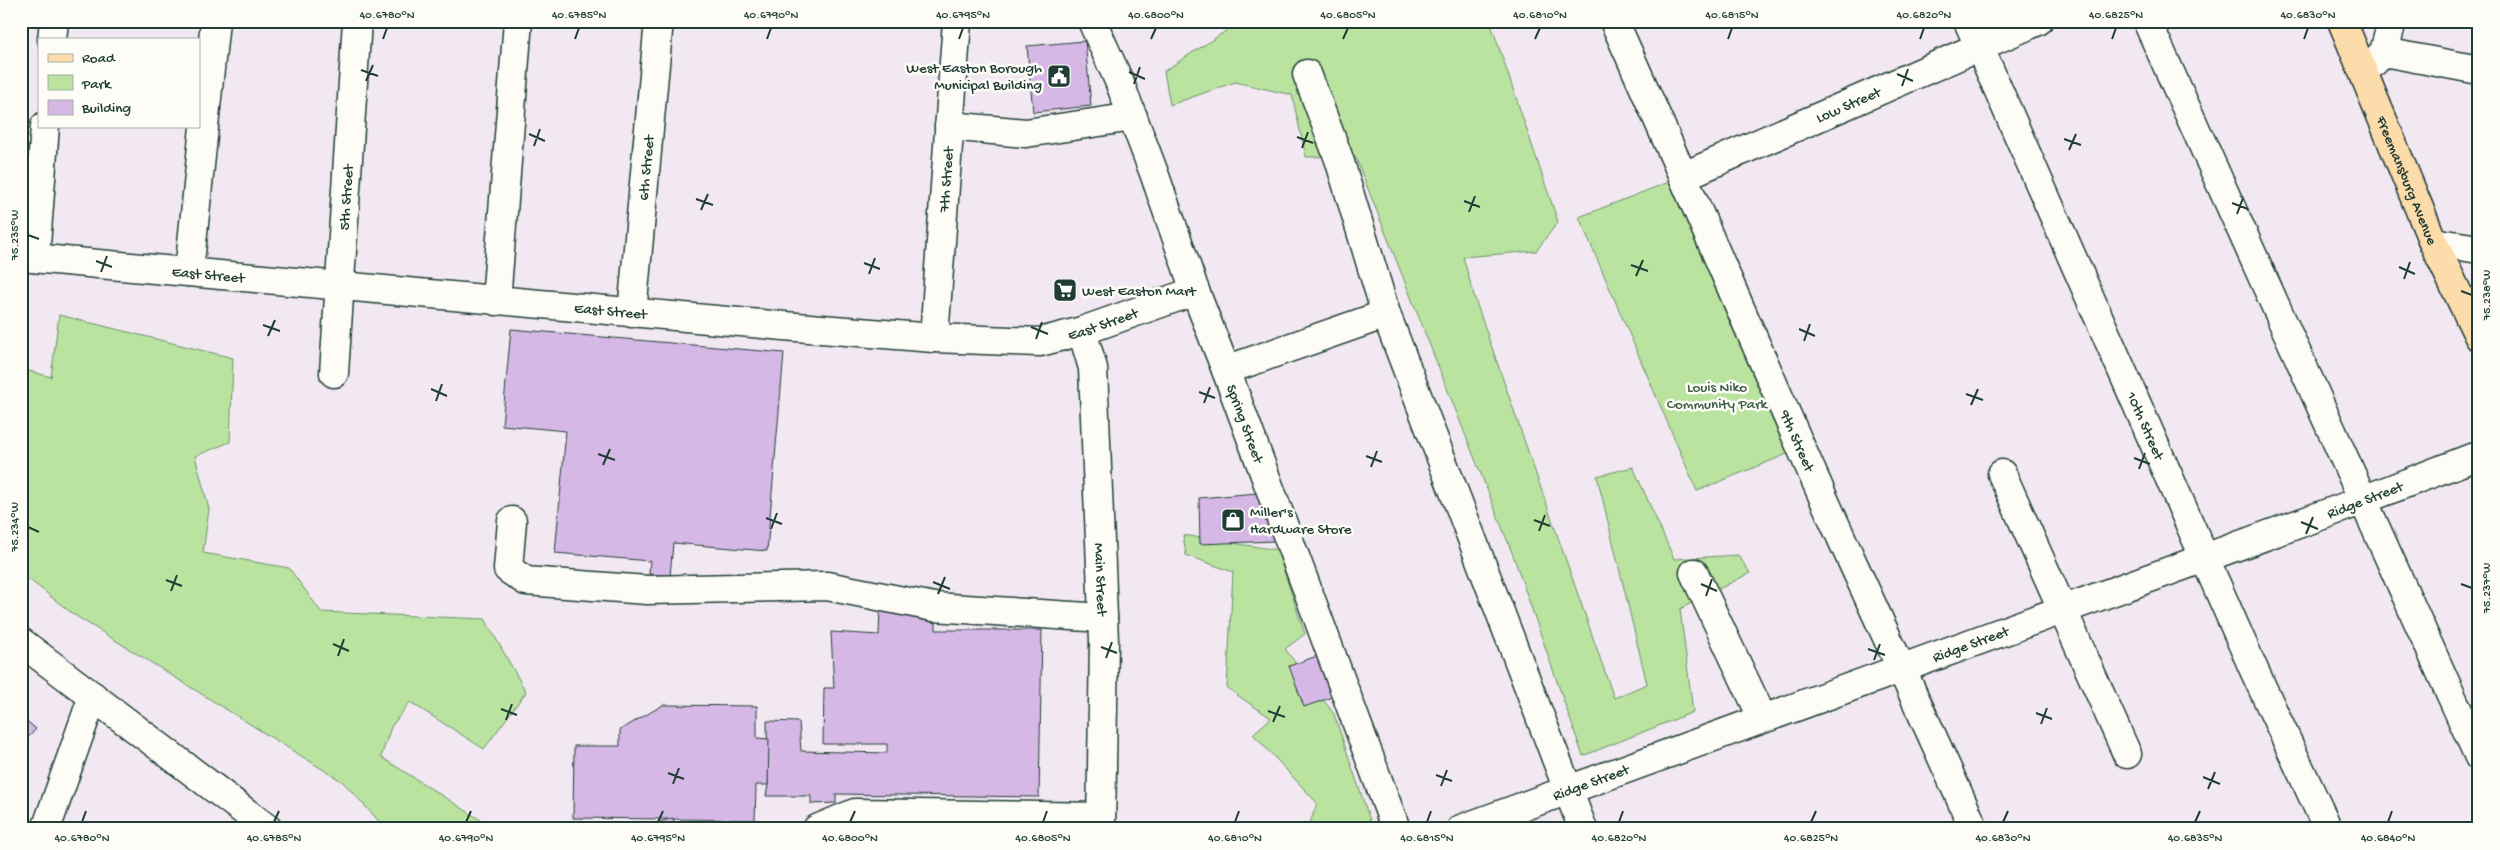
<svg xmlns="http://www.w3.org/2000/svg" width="2500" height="850" font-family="'Gochi Hand',sans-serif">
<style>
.green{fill:#b9e39f;stroke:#6c906a}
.building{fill:#d6b8e6;stroke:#1f3d34}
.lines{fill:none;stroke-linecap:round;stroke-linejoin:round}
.minor-casing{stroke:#1f3d34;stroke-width:31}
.major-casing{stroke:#1f3d34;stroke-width:31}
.minor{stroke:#fdfcf7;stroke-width:28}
.major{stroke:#fddcac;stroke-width:28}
.ticks{fill:none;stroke:#1f3d34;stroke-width:2}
.labels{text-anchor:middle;stroke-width:5;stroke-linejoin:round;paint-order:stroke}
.poi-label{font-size:15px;fill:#1f3d34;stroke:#fdfcf7;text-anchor:start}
.street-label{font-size:15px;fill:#1f3d34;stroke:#fdfcf7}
.park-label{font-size:15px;fill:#3e5e49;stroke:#fdfcf7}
.neatline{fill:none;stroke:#1f3d34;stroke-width:2}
.ticks-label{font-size:12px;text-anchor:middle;fill:#1f3d34}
</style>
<rect width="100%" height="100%" fill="#f1e8f2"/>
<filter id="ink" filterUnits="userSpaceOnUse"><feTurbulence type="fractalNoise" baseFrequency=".02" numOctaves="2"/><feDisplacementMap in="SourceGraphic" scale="10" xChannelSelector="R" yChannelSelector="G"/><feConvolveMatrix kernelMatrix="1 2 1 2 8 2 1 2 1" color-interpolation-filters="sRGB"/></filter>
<g filter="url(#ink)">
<!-- green -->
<g class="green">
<polygon points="1221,21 1490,21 1558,222 1536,251 1463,257 1475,299 1614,698 1647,684 1597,476 1633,467 1674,559 1738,555 1750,573 1680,609 1693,712 1583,756 1513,555 1355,156 1306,157 1292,95 1235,82 1170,105 1164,71 1226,31"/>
<polygon points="1684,176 1802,448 1697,491 1579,217"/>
<polygon points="59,315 233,358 230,442 195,456 209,509 203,553 289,568 321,612 485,619 526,692 484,749 410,702 391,727 381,757 495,829 386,829 343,782 73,614 21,573 21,369 51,377"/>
<polygon points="1183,535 1277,550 1305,634 1285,649 1334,714 1373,829 1308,829 1317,803 1253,734 1271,718 1227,688 1233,572 1186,555"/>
</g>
<!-- building -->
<g class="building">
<polygon points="1085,41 1091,106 1033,112 1027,46"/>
<polygon points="511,329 784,353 767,551 673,543 670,576 649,574 650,561 555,553 566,431 502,425"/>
<polygon points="1257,493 1275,541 1200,544 1199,498"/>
<polygon points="880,609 936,623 936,630 1042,630 1039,797 836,794 836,803 811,804 811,796 766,796 768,785 767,721 799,722 801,751 887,753 887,744 823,744 824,688 834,688 831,632 879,635"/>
<polygon points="1317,656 1332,697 1304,707 1289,666"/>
<polygon points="663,705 757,706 757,738 769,739 768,785 756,785 755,820 573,818 574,746 620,746 620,730"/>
<polygon points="21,716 36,729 21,745"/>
<polygon points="673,818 676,829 642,829 642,827"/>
</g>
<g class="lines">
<!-- minor casing -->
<g class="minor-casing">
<g id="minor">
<path id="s1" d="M 1092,21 L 1119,81 L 1154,173 L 1195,291 L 1226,370 L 1396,829"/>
<path id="s2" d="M 1614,21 C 1693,195 1766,372 1845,546 C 1888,640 1932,734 1974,829"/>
<path id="s3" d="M 1968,21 L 2254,670 L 2328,829"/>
<polyline points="2147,21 2479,757"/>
<polyline points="52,39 54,21"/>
<polyline points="2384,52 2479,70"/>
<polyline points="2371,65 2384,52 2392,21"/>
<polyline points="1307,74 1339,159 1386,314 1583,829"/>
<polyline points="949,126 1026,133 1133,117"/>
<path id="s4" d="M 1684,176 L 2038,21"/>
<polyline points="2433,242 2479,249"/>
<path id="s5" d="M 21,257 L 784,326 L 934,338 L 1040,342 L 1082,331 L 1195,291"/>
<polyline points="35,258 45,126"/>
<polyline points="189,272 215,21"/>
<polyline points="496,301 518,21"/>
<path id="s6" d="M 632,313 L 659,21"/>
<path id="s7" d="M 1082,331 L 1093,368 L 1104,641 L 1101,829"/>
<path id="s8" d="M 934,338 L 957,21"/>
<polyline points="1226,370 1386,314"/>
<path id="s9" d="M 334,373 L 357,21"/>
<polyline points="2002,474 2127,754"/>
<polyline points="512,521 508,569 526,581 647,590 827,586 934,607 1103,618"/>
<polyline points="1694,573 1762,717"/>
<polyline points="21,642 268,829"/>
<polyline points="46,829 93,696"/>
<polyline points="817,829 855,813 1101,817"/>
<path id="s10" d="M 1461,829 L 2350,505 L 2479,455"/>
</g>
</g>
<!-- major casing -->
<g class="major-casing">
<g id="major">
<path id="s11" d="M 2342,21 L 2433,242 L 2479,337"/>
</g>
</g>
<!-- minor -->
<use href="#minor" class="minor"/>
<!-- major -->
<use href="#major" class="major"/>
</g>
</g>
<!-- ticks -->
<path class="ticks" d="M 383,39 L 387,28M 575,39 L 579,28M 767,39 L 771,28M 959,39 L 963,28M 1151,39 L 1156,28M 1343,39 L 1348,28M 1535,39 L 1540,28M 1728,39 L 1732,28M 1920,39 L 1924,28M 2112,39 L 2116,28M 2304,39 L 2308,28M 361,70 L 378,76M 1129,72 L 1145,79M 1897,74 L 1913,81M 366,81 L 373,65M 1134,84 L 1140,67M 1902,86 L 1908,69M 529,134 L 545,141M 1297,137 L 1313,143M 2064,139 L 2081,145M 534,146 L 540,129M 1302,148 L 1308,132M 2069,150 L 2076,134M 696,199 L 713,205M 1464,201 L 1480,207M 2232,203 L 2248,209M 701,210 L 708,194M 1469,212 L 1475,196M 2237,214 L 2243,198M 28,235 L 39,239M 96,261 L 112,267M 864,263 L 880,269M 1631,265 L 1648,271M 2399,267 L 2415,274M 101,272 L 107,256M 869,274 L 875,258M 1636,276 L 1643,260M 2404,279 L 2410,262M 2461,291 L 2472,295M 263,325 L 280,331M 1031,327 L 1048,334M 1799,329 L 1815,336M 268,336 L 275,320M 1036,339 L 1042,322M 1804,341 L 1810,324M 431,389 L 447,396M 1199,392 L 1215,398M 1966,394 L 1983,400M 436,401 L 442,384M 1204,403 L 1210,387M 1971,405 L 1978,389M 598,454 L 615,460M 1366,456 L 1382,462M 2134,458 L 2150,464M 603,465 L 610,449M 1371,467 L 1377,451M 2139,469 L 2145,453M 766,518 L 782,524M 1534,520 L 1550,526M 2301,522 L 2318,529M 28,527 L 39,532M 771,529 L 777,513M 1539,531 L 1545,515M 2306,534 L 2313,517M 166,580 L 182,586M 933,582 L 950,589M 1701,584 L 1717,591M 2461,584 L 2472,588M 171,591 L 177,575M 938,594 L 945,577M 1706,596 L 1712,579M 333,644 L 349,651M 1101,647 L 1117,653M 1868,649 L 1885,655M 338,656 L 344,639M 1106,658 L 1112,642M 1874,660 L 1880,644M 501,709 L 517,715M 1268,711 L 1285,717M 2036,713 L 2052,719M 506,720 L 512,704M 1273,722 L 1280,706M 2041,724 L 2047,708M 668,773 L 684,779M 1436,775 L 1452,781M 2203,777 L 2220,784M 673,784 L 679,768M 1441,786 L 1447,770M 2208,789 L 2215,772M 82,822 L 86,811M 274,822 L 279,811M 466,822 L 471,811M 658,822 L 663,811M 850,822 L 855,811M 1043,822 L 1047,811M 1235,822 L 1239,811M 1427,822 L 1431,811M 1619,822 L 1623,811M 1811,822 L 1816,811M 2003,822 L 2008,811M 2195,822 L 2200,811M 2388,822 L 2392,811"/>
<!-- icons -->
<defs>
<g id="civic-square" transform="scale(1.25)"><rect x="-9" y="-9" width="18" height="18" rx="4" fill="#1f3d34" stroke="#fdfcf7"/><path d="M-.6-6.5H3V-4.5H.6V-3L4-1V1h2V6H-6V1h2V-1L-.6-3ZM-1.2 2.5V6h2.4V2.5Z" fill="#fff"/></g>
<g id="supermarket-square" transform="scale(1.25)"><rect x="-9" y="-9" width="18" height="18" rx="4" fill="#1f3d34" stroke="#fdfcf7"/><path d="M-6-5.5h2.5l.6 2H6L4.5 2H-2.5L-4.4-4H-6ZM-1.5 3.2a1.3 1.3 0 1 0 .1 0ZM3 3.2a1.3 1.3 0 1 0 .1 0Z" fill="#fff"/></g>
<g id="shop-square" transform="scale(1.25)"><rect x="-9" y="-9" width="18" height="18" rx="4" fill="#1f3d34" stroke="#fdfcf7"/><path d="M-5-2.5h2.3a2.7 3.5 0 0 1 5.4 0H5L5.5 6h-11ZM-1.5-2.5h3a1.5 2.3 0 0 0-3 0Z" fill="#fff"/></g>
</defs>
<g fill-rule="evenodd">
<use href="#civic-square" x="1059" y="76"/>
<use href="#supermarket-square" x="1065" y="290"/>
<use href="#shop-square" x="1233" y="520"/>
</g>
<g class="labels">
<!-- poi labels -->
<g class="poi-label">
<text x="1042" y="72" text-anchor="end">West Easton Borough<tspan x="1042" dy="17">Municipal Building</tspan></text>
<text x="1082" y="295">West Easton Mart</text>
<text x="1250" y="516">Miller's<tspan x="1250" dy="17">Hardware Store</tspan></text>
</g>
<!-- street labels -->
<g class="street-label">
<text dy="5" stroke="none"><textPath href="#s4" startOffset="179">Low Street</textPath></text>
<text dy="5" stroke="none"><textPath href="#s6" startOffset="146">6th Street</textPath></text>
<text dy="5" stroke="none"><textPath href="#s8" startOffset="159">7th Street</textPath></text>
<text dy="5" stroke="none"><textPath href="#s11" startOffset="172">Freemansburg Avenue</textPath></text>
<text dy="5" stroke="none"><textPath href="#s9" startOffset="176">5th Street</textPath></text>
<text dy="5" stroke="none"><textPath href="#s5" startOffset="188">East Street</textPath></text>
<text dy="5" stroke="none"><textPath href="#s5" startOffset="592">East Street</textPath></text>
<text dy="5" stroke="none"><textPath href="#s5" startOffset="1088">East Street</textPath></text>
<text dy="5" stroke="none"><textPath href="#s1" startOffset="431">Spring Street</textPath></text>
<text dy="5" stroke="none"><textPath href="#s3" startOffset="442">10th Street</textPath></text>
<text dy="5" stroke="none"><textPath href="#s2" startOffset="458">9th Street</textPath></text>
<text dy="5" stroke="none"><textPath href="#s10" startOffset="962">Ridge Street</textPath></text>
<text dy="5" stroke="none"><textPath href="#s7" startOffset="250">Main Street</textPath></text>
<text dy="5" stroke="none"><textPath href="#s10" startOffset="542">Ridge Street</textPath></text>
<text dy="5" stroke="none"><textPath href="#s10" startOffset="138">Ridge Street</textPath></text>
</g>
<!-- park labels -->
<g class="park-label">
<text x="1717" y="391">Louis Niko<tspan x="1717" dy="17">Community Park</tspan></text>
</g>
</g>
<!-- margin -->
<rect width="2500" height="850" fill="none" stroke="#fdfcf7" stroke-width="55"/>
<!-- legend -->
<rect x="38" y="38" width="162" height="90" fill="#fdfcf7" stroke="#a4b0a9"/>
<rect x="48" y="54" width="25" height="8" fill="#fddcac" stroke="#a4b0a9"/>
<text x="82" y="62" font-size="15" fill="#1f3d34">Road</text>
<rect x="48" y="75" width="25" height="15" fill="#b9e39f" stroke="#a4b0a9"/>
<text x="82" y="88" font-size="15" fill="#1f3d34">Park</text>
<rect x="48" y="100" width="25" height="15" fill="#d6b8e6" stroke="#a4b0a9"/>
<text x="82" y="112" font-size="15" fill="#1f3d34">Building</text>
<rect x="28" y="28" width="2444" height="794" class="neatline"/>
<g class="ticks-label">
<text x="387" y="18">40.6780°N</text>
<text x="579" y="18">40.6785°N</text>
<text x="771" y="18">40.6790°N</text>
<text x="963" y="18">40.6795°N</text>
<text x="1156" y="18">40.6800°N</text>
<text x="1348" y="18">40.6805°N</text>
<text x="1540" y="18">40.6810°N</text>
<text x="1732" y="18">40.6815°N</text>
<text x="1924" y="18">40.6820°N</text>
<text x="2116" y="18">40.6825°N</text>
<text x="2308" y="18">40.6830°N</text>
<text transform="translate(14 235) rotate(-90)" y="4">75.235°W</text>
<text transform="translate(2486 295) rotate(-90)" y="4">75.238°W</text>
<text transform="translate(14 527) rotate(-90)" y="4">75.234°W</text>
<text transform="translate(2486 588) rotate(-90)" y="4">75.237°W</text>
<text x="82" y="841">40.6780°N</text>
<text x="274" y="841">40.6785°N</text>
<text x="466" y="841">40.6790°N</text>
<text x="658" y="841">40.6795°N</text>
<text x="850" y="841">40.6800°N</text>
<text x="1043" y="841">40.6805°N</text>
<text x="1235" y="841">40.6810°N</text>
<text x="1427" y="841">40.6815°N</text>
<text x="1619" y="841">40.6820°N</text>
<text x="1811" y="841">40.6825°N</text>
<text x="2003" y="841">40.6830°N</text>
<text x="2195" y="841">40.6835°N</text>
<text x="2388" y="841">40.6840°N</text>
</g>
</svg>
